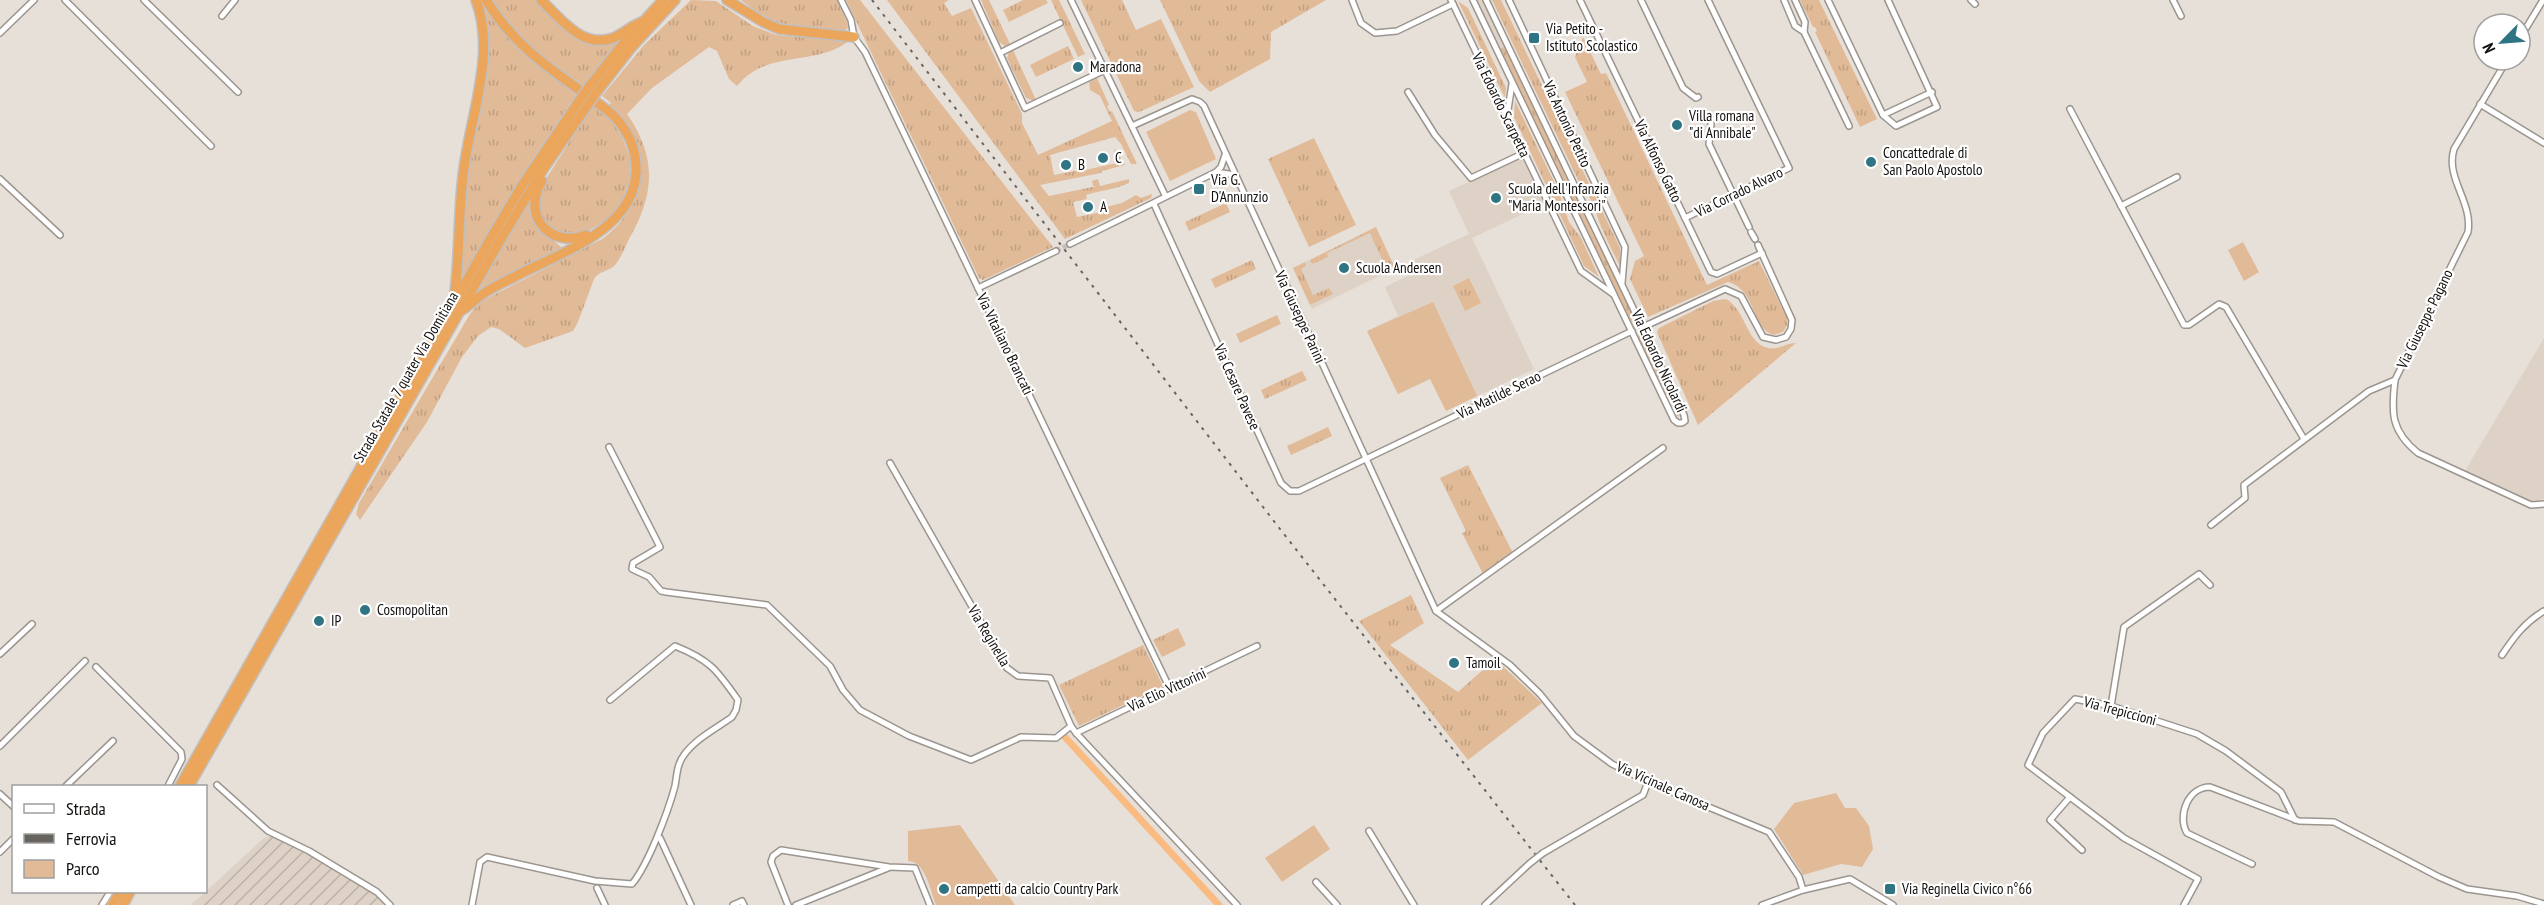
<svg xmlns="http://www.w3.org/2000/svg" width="2544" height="905" font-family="'PT Sans Narrow',sans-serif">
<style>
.built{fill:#ded1c5}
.industrial{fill:url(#industrial-furrows)}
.grass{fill:url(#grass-tufts)}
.park{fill:#e1ba98}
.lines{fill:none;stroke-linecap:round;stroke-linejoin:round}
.canal{stroke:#fabb82;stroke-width:7}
.minor-tunnel{stroke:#c7c0ba;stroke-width:5;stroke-dasharray:5 2.5;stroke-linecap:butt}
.minor-casing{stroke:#9b958f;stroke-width:8}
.trunk-casing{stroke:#c1c0c0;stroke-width:12}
.minor{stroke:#fff;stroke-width:5}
.trunk{stroke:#eba65c;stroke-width:9}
.rail{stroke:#67635f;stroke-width:2;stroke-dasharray:3 6;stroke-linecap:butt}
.minor-bridge-casing{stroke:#9b958f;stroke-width:8;stroke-linecap:butt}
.trunk-bridge-casing{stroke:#c1c0c0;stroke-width:12;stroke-linecap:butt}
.minor-bridge{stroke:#fff;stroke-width:5}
.trunk-bridge{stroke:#eba65c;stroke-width:9}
.poi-dot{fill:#2f7482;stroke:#fff;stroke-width:2}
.labels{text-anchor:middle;stroke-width:4.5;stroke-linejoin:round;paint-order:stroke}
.poi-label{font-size:15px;fill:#110e0c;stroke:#fff;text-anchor:start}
.street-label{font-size:15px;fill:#110e0c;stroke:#fff}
</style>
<defs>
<pattern id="industrial-furrows" width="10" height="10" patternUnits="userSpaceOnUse" patternTransform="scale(1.5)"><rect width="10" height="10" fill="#ded1c5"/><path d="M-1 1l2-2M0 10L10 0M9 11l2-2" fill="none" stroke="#bdb2a8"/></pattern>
<pattern id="grass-tufts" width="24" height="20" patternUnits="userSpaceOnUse" patternTransform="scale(1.5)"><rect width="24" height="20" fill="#e1ba98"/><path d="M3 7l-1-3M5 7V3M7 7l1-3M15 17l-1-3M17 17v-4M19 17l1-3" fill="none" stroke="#c09f82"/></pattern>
</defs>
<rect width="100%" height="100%" fill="#e7e0d9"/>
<!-- built -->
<g class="built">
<polygon points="1473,0 1486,0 1625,290 1614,295"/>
<polygon points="1522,157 1544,204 1472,238 1534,369 1446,411 1430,379 1398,394 1367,331 1398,316 1385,287 1414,273 1409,262 1469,234 1449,191"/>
<polygon points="1376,227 1395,268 1312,309 1293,268"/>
<polygon points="2544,338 2544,499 2532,503 2465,471"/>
</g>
<!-- industrial -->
<polygon class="industrial" points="271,836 318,860 364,887 387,905 191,905 265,837"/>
<!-- grass -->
<g class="grass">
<path d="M 491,0 L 536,0 L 578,39 L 588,42 L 619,41 L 582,87 C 547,62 516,36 491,0 Z"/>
<path d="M 691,0 L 716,1 L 753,26 L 776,35 L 849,41 C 815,67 766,49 737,86 L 729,79 L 717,51 L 709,47 L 652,88 L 627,114 C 657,157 655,194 629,239 C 625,247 620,261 613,267 C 606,272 599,271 594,279 L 578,322 L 573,331 L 525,348 L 499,329 L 491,327 L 478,336 L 462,357 L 427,422 L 360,520 L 356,514 L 359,503 L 470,314 L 480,302 L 602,239 C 649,204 658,144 609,106 L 611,103 L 602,96 L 644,45 Z"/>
<path d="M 741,0 L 837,0 L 847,22 L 848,28 L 844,31 C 798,27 779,31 741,0 Z"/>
<polygon points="846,0 860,0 1053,247 983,280 979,278"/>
<path d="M 887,0 L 949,0 L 944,3 L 952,16 L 971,8 L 1022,114 L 1022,123 L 1038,155 L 1112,121 L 1100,96 L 1090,90 L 1089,82 L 1097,78 L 1109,105 L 1107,106 L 1110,112 L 1112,111 L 1137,164 L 1131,164 L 1121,144 L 1115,137 L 1050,155 L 1054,175 L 1080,170 L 1080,159 L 1085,170 L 1117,163 L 1114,148 L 1125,165 L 1102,171 L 1101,173 L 1040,185 L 1049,196 L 1097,186 L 1093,186 L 1092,181 L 1098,179 L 1100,186 L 1129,179 L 1129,183 C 1113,190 1102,190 1086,195 L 1087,199 L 1073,202 L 1077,217 L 1102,212 L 1102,208 L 1122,203 L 1136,195 L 1141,198 L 1152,194 L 1151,198 L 1065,239 Z"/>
<polygon points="981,0 989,0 1010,44 1005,46 999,42"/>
<polygon points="1023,0 1046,0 1048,3 1009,22 1003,10"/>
<polygon points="1051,0 1059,0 1085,54 1078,57"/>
<polygon points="1081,0 1122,0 1136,30 1161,19 1194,87 1139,112 1134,111"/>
<polygon points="1160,0 1326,0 1271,32 1270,59 1210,92 1199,81"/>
<path d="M 1492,0 L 1501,0 L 1620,248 L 1620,266 C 1614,254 1608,243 1603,231 C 1594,210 1595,202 1579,182 Z"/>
<polygon points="1800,0 1819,0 1877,119 1860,127 1815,32 1817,31 1815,27 1813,27"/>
<polygon points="1458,1 1468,8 1506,88 1505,98"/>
<polygon points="483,8 521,51 576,95 529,165 460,284 464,183 486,64"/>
<path d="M 1583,37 L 1601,74 L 1606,73 L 1707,285 L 1759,261 L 1787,318 L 1787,325 L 1783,332 L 1774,335 C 1751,329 1757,290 1728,282 L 1648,317 L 1630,279 L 1635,261 L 1644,256 L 1565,92 L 1587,82 L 1575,57 Z"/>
<polygon points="1068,46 1074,59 1036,77 1030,65"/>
<polygon points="1504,47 1635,319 1634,322 1631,321 1501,49"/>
<polygon points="1013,50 1036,100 1034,101 1026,98 1007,58 1009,52"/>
<polygon points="1515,101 1558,190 1569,222 1581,238 1599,277 1584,266 1514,117"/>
<polygon points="592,106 609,118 622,136 630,158 630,180 623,200 608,219 585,233 569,237 546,226 537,210 539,190"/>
<polygon points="1314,138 1356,225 1309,247 1268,159"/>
<path d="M 529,200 C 534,228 543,230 562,248 L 476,294 Z"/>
<polygon points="1226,203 1230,212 1189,231 1185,222"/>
<polygon points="1376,227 1395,268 1388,272 1370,233 1327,253 1328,257 1312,264 1310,260"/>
<polygon points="1252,260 1256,269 1215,288 1211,279"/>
<polygon points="1305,262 1306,266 1301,269 1313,295 1329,288 1333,294 1310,305 1293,268"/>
<polygon points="1469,278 1481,303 1465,311 1453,286"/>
<path d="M 1726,299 C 1746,310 1746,343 1768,348 C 1779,350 1786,343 1796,343 L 1698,425 L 1657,332 L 1659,328 L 1713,301 Z"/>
<polygon points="1277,315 1281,324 1240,343 1236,334"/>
<polygon points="1639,333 1642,334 1679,417 1677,416 1638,336"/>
<polygon points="1302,371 1307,380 1265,399 1261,390"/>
<polygon points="1328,427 1332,436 1291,455 1287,446"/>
<polygon points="1468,465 1513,553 1483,574 1462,533 1466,531 1440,478"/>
<polygon points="1411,595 1424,623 1390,645 1458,692 1495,659 1542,703 1468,760 1359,621"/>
<polygon points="1178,628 1186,645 1162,657 1153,640"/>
<polygon points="1143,645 1163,686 1079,726 1059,685"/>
</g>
<!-- park -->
<g class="park">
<polygon points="1190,110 1196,112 1216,159 1170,181 1146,132"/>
<polygon points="2243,242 2259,272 2244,281 2228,250"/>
<polygon points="1433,302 1477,396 1446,411 1430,379 1398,394 1367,331"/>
<polygon points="1836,793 1845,808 1856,808 1869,826 1873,849 1862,867 1841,864 1803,875 1774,829 1794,803"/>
<path d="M 960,825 L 1015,905 L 936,905 C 930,890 926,862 908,861 L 908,831 Z"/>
<polygon points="1314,825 1330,849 1282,882 1265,858"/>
</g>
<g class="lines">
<!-- canal -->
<polyline class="canal" points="1064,736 1219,905"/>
<!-- minor-tunnel -->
<polyline class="minor-tunnel" points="1056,251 1070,244"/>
<!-- minor casing -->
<g class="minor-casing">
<g id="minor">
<polyline points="65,0 211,146"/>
<polyline points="144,0 238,92"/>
<polyline points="841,0 851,20 854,37 865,52 1170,689"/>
<polyline points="975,0 1025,108 1105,70"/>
<polyline points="1071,0 1165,195"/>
<polyline points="1352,0 1361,23 1375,33 1397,31 1453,4"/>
<polyline points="1451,0 1581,271 1613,294"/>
<polyline points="1473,0 1674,420 1678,423 1682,423 1685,421 1684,415 1486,0"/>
<polyline points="1509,0 1625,247 1622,283"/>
<polyline points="1580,0 1711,272 1717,274 1762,253"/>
<polyline points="1641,0 1683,88 1696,98 1698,97"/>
<polyline points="1784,0 1795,26 1804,32 1805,22 1795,0"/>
<polyline points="1828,0 1883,115 1896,126 1937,107 1888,0"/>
<polyline points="1971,0 1975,4"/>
<polyline points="2173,0 2181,16"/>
<polyline points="222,16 235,0"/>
<polyline points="1804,32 1849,126"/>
<polyline points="0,33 34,0"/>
<polyline points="2520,38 2543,0"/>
<polyline points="1000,53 1060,23"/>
<path d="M 2507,60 L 2454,149 C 2445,178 2473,202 2468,232 L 2395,380 C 2391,413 2391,431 2418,453 L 2531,505 L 2544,504"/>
<polyline points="1408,92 1435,135 1471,178 1524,153"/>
<polyline points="2480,104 2544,143"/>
<polyline points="2070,109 2184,325 2189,325 2219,304 2226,307 2304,439"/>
<polyline points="1883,115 1932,92"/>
<polyline points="1507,116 1512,84"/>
<polyline points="1711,124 1709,144 1749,227"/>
<polyline points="1132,126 1192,99 1200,102 1204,106 1436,611 1510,665 1540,694 1574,736 1612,764 1648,782 1769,832 1799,877 1803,890"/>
<polyline points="1216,172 1221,167 1225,155"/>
<polyline points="0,179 60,235"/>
<polyline points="1154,204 1281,483 1290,491 1299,491 1632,331"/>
<polyline points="2121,206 2177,177"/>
<polyline points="1685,218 1789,168 1708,0"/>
<polyline points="1751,232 1755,239"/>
<polyline points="1070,244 1216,172 1235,175"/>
<polyline points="978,288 1056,251"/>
<polyline points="1643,327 1725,289 1741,296 1763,337 1776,340 1786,337 1791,329 1792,320 1758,245"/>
<polyline points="609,447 660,547 633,563 632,569 649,577 661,591 666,592 767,605 830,666 843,690 860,710 909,736 971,760 1021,737 1056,738 1071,726"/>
<polyline points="890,463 1007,668 1018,676 1050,678 1071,726 1076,733 1237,905"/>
<polyline points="2211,525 2245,498 2244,485 2369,391 2395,380"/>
<polyline points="1436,611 1663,448"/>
<polyline points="0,654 32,624"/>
<path d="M 2502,655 C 2514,637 2525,622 2544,611"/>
<polyline points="96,667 181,752 182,759 168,786"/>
<polyline points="2111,706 2124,627 2199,574 2210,585"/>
<polyline points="1076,733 1257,646"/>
<polyline points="0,746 85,661"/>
<polyline points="217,785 268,831 309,851 377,892 390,905"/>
<polyline points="66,786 113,741"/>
<polyline points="0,794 14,807"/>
<polyline points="2070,797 2050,820 2082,850"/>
<polyline points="1369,831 1414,905"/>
<polyline points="660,838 691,905"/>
<polyline points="0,852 14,838"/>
<polyline points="1543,853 1643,795 1648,782"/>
<path d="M 2252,864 L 2187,833 C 2177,816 2188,787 2210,787 L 2299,821 L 2334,822 L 2439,877 L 2467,889 L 2517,896 L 2544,904"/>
<polyline points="1316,882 1337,905"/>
<polyline points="597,888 605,905"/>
<polyline points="102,905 110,892"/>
<path d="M 472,905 L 480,862 L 487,857 L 595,881 L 632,884 C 648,865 668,812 675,786 C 677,775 677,764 684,755 C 695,739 717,728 732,717 L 736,710 L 738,700 C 717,670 710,660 675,646 L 610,700"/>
<polyline points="733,905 742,901 744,905"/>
<polyline points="788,905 771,862 773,856 781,850 889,867 915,868 930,905"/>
<polyline points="796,905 888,868"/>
<polyline points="1485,905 1529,864"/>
<polyline points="1762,905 1803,890 1850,879 1893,905"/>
<polyline points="2184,905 2198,879 2124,838 2028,765 2043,733 2075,699 2111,706 2197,734 2226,751 2281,792 2295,820"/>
</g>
</g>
<!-- trunk casing -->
<g class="trunk-casing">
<g id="trunk">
<path d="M 541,0 C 561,19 582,49 613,38 C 623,34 631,26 642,22"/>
<polyline points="727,0 763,22 779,29 854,37"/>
<polyline points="588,88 623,44 663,0"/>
<polyline points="596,93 631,48 675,0"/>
<path d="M 542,181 C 521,214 549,249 586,235"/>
<path d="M 454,300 C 460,259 458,217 463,176 C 469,119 497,55 476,0"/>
<path d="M 462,310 C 469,306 474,300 480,296 C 492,287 507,281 520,274 C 567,250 647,224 635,156 C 632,138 621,121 607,110 C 559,74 519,53 486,0"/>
<polyline points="180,786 492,236 523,184 579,101"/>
<polyline points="189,786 501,239 544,168 587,106"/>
<polyline points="112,905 120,892"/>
<polyline points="123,905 130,892"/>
</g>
</g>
<!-- minor -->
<use href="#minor" class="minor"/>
<!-- trunk -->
<use href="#trunk" class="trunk"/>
<!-- rail -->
<polyline class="rail" points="872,0 1280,529 1575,905"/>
<!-- minor-bridge casing -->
<g class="minor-bridge-casing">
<polyline id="minor-bridge" points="1529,864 1543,853"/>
</g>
<!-- trunk-bridge casing -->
<g class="trunk-bridge-casing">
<g id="trunk-bridge">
<polyline points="579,101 588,88"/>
<polyline points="587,106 596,93"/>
</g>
</g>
<!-- minor-bridge -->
<use href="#minor-bridge" class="minor-bridge"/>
<!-- trunk-bridge -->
<use href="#trunk-bridge" class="trunk-bridge"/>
</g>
<!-- markers -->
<g class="poi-dot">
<rect x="1528" y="32" width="12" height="12" rx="3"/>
<circle cx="1078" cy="67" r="6"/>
<circle cx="1677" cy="125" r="6"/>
<circle cx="1103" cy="158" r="6"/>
<circle cx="1871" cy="162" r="6"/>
<circle cx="1066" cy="165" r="6"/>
<rect x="1193" y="183" width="12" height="12" rx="3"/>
<circle cx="1496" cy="198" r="6"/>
<circle cx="1088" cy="207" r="6"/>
<circle cx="1344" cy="268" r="6"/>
<circle cx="365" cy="610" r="6"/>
<circle cx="319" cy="621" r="6"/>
<circle cx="1454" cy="663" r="6"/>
<circle cx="944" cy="889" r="6"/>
<rect x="1884" y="883" width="12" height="12" rx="3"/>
</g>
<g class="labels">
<!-- poi labels -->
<g class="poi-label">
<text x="1546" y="34">Via Petito -<tspan x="1546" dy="17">Istituto Scolastico</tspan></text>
<text x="1090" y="72">Maradona</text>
<text x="1689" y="121">Villa romana<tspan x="1689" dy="17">"di Annibale"</tspan></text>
<text x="1883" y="158">Concattedrale di<tspan x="1883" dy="17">San Paolo Apostolo</tspan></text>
<text x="1115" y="163">C</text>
<text x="1078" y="170">B</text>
<text x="1211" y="185">Via G.<tspan x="1211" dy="17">D'Annunzio</tspan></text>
<text x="1508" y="194">Scuola dell'Infanzia<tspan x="1508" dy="17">"Maria Montessori"</tspan></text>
<text x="1100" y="212">A</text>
<text x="1356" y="273">Scuola Andersen</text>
<text x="377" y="615">Cosmopolitan</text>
<text x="331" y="626">IP</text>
<text x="1466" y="668">Tamoil</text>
<text x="956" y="894">campetti da calcio Country Park</text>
<text x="1902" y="894">Via Reginella Civico n°66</text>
</g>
<!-- street labels -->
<g class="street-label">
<text transform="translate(1501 105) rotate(64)" y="5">Via Edoardo Scarpetta</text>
<text transform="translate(1567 124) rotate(65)" y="5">Via Antonio Petito</text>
<text transform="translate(1658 161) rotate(64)" y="5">Via Alfonso Gatto</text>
<text transform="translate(1739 192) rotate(-26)" y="5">Via Corrado Alvaro</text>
<text transform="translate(1300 317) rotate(65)" y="5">Via Giuseppe Parini</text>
<text transform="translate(2425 319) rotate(-64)" y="5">Via Giuseppe Pagano</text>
<text transform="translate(1005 344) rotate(64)" y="5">Via Vitaliano Brancati</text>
<text transform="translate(1659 361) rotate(65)" y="5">Via Edoardo Nicolardi</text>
<text transform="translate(406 377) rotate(-60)" y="5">Strada Statale 7 quater Via Domitiana</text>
<text transform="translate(1237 387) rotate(66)" y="5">Via Cesare Pavese</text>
<text transform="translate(1499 395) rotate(-26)" y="5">Via Matilde Serao</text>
<text transform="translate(989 636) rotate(59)" y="5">Via Reginella</text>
<text transform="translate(1167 690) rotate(-25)" y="5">Via Elio Vittorini</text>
<text transform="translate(2120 711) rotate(15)" y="5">Via Trepiccioni</text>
<text transform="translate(1663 786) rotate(24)" y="5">Via Vicinale Canosa</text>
</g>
</g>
<!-- legend -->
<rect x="12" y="785" width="195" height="108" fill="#ffffff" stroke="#a09f9e" stroke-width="1.5"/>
<rect x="24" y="804" width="30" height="9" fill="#ffffff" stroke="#a09f9e" stroke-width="1.5"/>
<text x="66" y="815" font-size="18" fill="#110e0c">Strada</text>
<rect x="24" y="834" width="30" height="9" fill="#67635f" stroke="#a09f9e" stroke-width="1.5"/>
<text x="66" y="845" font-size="18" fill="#110e0c">Ferrovia</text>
<rect x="24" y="860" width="30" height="18" fill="#e1ba98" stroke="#a09f9e" stroke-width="1.5"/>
<text x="66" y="875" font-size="18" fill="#110e0c">Parco</text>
<!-- north arrow -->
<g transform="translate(2502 42) rotate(245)"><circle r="28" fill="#ffffff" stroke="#a09f9e" stroke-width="1.5"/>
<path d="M0-4.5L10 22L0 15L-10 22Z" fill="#2f7482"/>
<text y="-9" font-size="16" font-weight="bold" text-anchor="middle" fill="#110e0c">N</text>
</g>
</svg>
